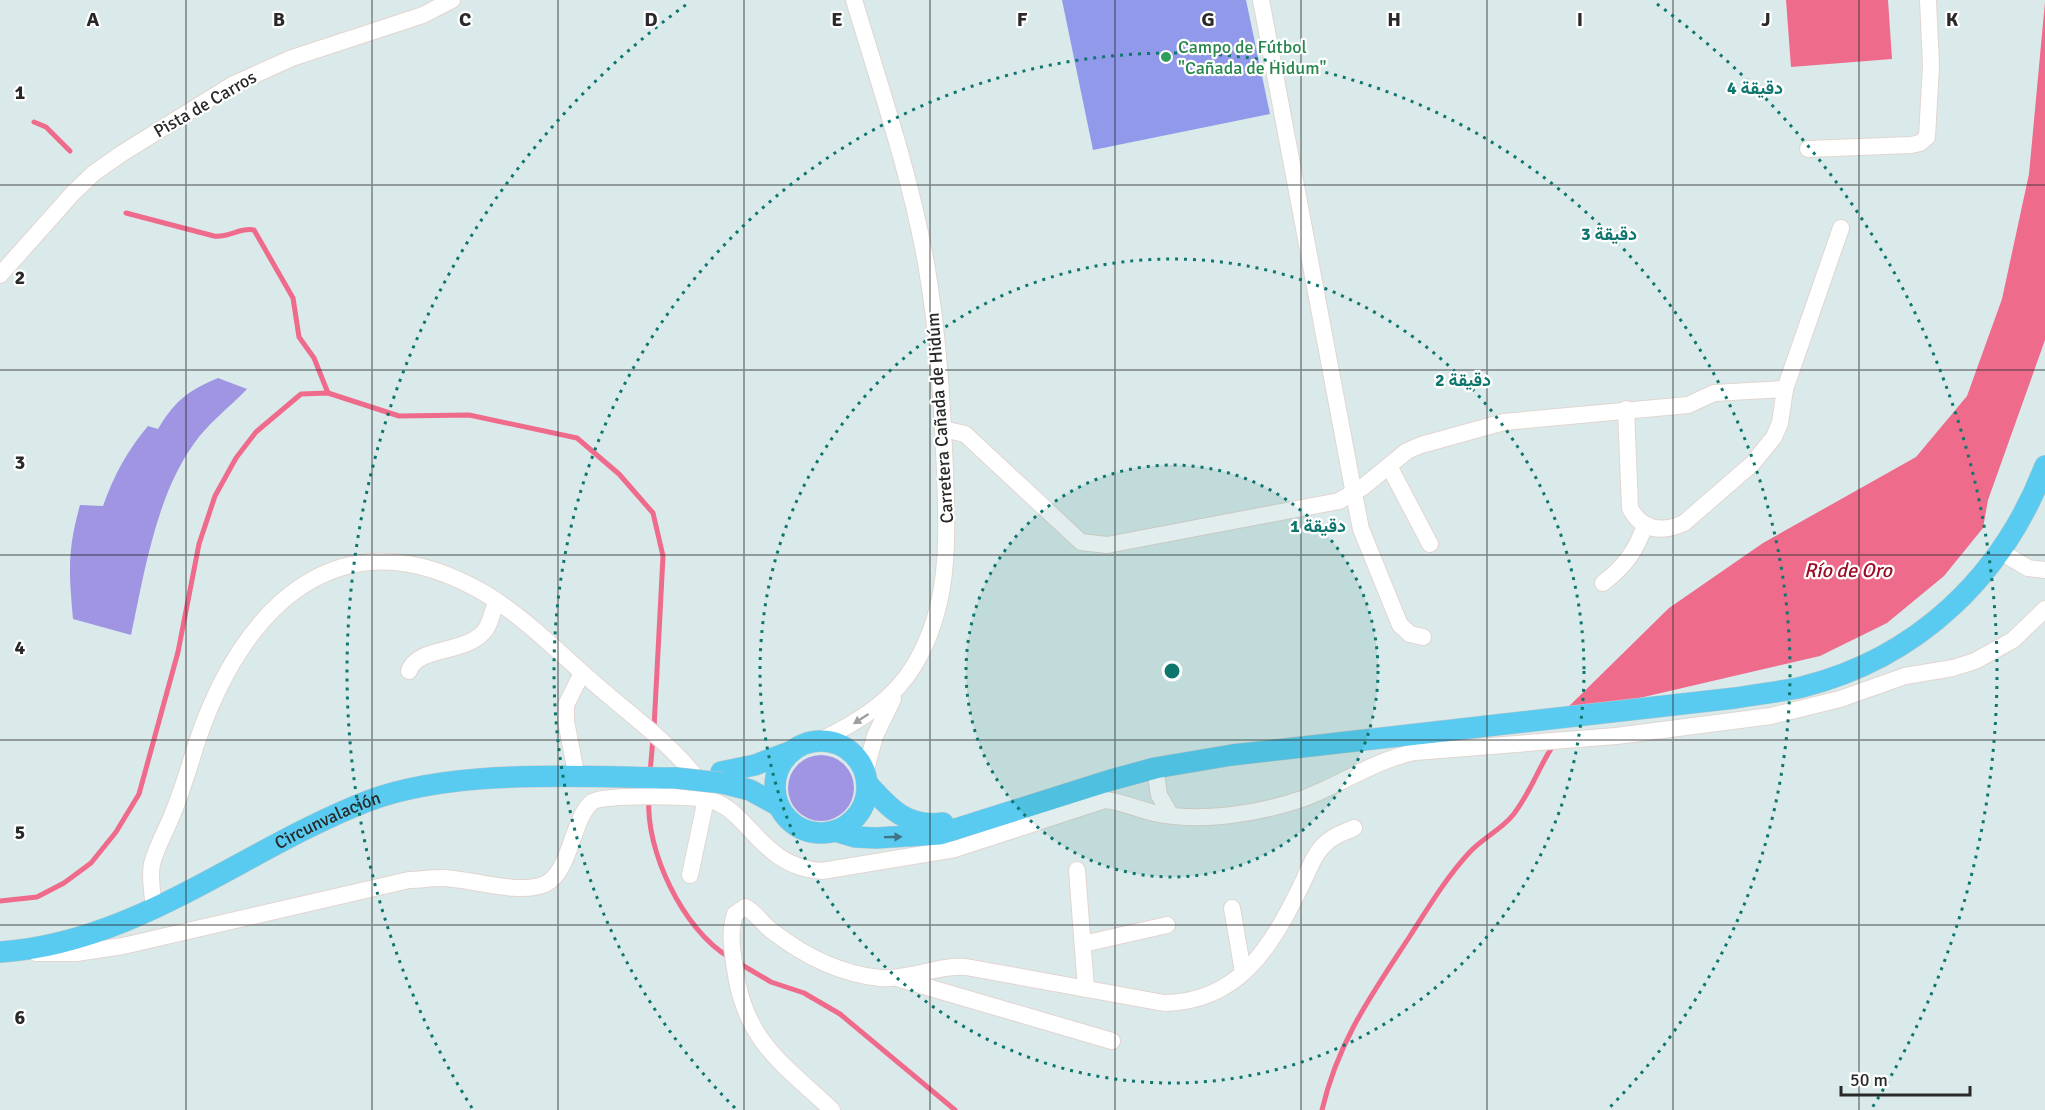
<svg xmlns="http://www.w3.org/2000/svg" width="2045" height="1110" font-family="Signika,Vazirmatn,sans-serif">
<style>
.green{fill:#a095e3}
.pitch{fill:#9199ea}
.water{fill:#ef6b8c}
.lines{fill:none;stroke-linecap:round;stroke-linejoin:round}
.stream{stroke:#ef6b8c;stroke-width:5}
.minor-casing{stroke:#e2d5cf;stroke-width:18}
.major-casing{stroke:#c7c7c7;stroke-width:22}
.minor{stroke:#fff;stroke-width:16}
.major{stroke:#59cbf1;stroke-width:21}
.major-bridge-casing{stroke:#c7c7c7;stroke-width:22;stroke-linecap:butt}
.major-bridge{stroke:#59cbf1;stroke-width:21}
.oneway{fill:#9f9f9f}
.oneway2{fill:#3f7283}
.grid{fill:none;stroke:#292929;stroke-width:1.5;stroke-opacity:0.55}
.ring{fill:none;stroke:#0f766e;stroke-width:3;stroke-dasharray:3 6}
.leisure-dot{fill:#2e9e5b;stroke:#fff;stroke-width:2}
.labels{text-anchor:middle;stroke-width:4.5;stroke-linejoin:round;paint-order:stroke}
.leisure-label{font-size:18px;fill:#27864d;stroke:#fff;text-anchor:start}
.street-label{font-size:18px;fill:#292929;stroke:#fff}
.water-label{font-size:20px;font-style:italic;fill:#990c24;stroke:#fff}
.grid-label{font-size:20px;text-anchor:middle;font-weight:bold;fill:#292929;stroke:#fff;stroke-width:4.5;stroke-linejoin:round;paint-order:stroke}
.centre{fill:#0f766e;stroke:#fff;stroke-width:3}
.ring-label{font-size:18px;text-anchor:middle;font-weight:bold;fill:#0f766e;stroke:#fff;stroke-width:4.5;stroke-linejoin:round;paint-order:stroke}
</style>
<rect width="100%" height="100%" fill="#daeaeb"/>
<!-- green -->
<g class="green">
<path d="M 218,378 L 247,389 C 230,407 207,424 193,445 C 156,497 144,574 131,635 L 73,619 C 69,572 67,552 80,505 L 103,506 C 114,475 127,451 148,426 L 158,429 C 175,401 187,391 218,378 Z"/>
<circle cx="821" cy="788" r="33"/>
</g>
<!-- pitch -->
<polygon class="pitch" points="1062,0 1246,0 1270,114 1093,150"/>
<!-- water -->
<g class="water">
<polygon points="1786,0 1888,0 1892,59 1791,67"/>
<polygon points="2045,2 2045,340 1988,500 1983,528 1944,576 1887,623 1820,656 1558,717 1669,608 1763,543 1916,457 1967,396 2002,299 2029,174"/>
</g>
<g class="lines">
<!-- stream -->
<g class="stream">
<polyline points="34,122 46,127 70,151"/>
<path d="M 126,213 L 214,236 C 228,238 241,227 254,230 L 293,298 L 299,337 L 314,358 L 328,393"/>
<polyline points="650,773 653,738"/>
<path d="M 649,798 C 645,850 683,930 729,957"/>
<polyline points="0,901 37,897 64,883 91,863 116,832 139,794 178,652 199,544 215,496 236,458 256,432 301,394 328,393 399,416 469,415 577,438 619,474 653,513 663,556 654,728"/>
<polyline points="737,962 771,982 804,993 840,1014 955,1110"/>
<path d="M 1322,1110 C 1338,1041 1372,994 1410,936 C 1428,908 1446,878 1468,854 C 1481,839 1501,830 1513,815 C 1531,792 1538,768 1554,744"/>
</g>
<!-- minor casing -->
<g class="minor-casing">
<g id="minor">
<polyline points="1261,0 1354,494 1361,529 1400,625 1410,634 1423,637"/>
<polyline points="1808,149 1911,145 1920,143 1927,137 1931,65 1928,0"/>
<polyline points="0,275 73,193 94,173 121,154 232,85 292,58 423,15 452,0"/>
<path d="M 1626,409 L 1630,508 C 1642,531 1662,533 1684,523 L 1752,464 L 1774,437 L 1780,423 L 1785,389 L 1841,228"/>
<polyline points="943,429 965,434 1081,542 1107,545 1339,501 1363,487 1407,451 1421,445 1504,422 1688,405 1714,393 1785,389"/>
<polyline points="1389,466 1430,544"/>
<polyline points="2001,552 2028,568 2045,570"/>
<path d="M 1603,583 C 1625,566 1636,551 1645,525"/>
<path d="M 409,671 C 418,645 468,655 486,629 C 491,621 493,610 496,602"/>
<path d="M 821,740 C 858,722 893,701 915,664 C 951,603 947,539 945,471 C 942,400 938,332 926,263 C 910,174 880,86 854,0"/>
<polyline points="1155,768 1159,795 1170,814"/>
<polyline points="865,773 875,736 893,699"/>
<polyline points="577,778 566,721 566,705 582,673"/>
<polyline points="1077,870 1086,989"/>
<polyline points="1232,908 1243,972"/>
<path d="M 154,909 C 153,894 149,878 152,864 C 156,847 167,829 173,813 C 182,791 189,768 196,745 C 241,608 339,507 486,594 C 530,621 568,662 608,695 C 631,715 704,770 706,799 L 690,875"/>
<polyline points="1083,944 1167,925"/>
<path d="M 36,953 L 76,953 L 123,946 L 409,880 C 419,880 430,878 441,878 C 470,878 518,896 545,884 C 571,872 572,818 592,802 C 601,794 689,796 705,799 C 748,805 758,867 822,871 L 955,849 L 1105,800 C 1123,802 1137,809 1154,813 C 1200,823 1257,814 1302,799 C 1341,785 1374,760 1415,752 L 1616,736 L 1771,716 L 1840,699 L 1905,676 L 1953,668 L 1975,661 L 2013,640 L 2045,609"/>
<polyline points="900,979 1112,1041"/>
<path d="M 832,1110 C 782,1063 745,1041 735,969 C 732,949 729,932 735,914 L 745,907 C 757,913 761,923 772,931 C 803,955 840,974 880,978 C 910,980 936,965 966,967 L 1164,1003 C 1239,1002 1271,947 1301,886 C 1308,872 1314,853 1326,843 C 1334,835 1345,832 1354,828"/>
</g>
</g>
<!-- major casing -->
<g class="major-casing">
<g id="major">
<circle cx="821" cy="787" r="46"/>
<polyline points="721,772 755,765 792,751"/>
<polyline points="722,783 750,790 779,806"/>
<path d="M 867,783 C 889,808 907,828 943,823"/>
<path d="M 835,831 L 855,837 L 876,838 L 940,834 L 1111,780 L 1155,768 L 1232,755 L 1735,698 C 1757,694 1780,692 1802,687 C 1918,658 2003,576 2045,466"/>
<path id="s1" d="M 0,952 C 137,943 244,849 368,801 C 456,768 583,777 676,778"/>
</g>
</g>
<!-- minor -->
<use href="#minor" class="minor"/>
<!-- major -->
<use href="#major" class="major"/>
<!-- major-bridge casing -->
<g class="major-bridge-casing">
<polyline id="major-bridge" points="676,778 722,783"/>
</g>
<!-- major-bridge -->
<use href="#major-bridge" class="major-bridge"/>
</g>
<!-- one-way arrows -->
<defs><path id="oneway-solid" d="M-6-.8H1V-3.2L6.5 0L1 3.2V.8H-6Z" transform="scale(1.5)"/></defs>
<use class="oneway" href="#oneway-solid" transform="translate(861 719) rotate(147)"/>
<use class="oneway2" href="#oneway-solid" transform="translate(893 837) rotate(-1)"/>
<!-- grid -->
<path class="grid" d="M 186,0 L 186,1110M 372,0 L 372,1110M 558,0 L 558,1110M 744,0 L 744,1110M 930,0 L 930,1110M 1115,0 L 1115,1110M 1301,0 L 1301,1110M 1487,0 L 1487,1110M 1673,0 L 1673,1110M 1859,0 L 1859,1110M 0,185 L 2045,185M 0,370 L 2045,370M 0,555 L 2045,555M 0,740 L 2045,740M 0,925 L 2045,925"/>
<!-- distance rings -->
<circle cx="1172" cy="671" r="206" fill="#0f766e" fill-opacity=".12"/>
<g class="ring">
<circle cx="1172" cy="671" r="206"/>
<circle cx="1172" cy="671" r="412"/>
<path d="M735 1108A618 618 0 1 1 1609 1108"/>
<path d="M472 1108A825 825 0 0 1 687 4M1657 4A825 825 0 0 1 1872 1108"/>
</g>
<!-- markers -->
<circle class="leisure-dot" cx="1166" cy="57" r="6"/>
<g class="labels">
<!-- leisure labels -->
<g class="leisure-label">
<text x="1178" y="53">Campo de Fútbol<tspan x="1178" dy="21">"Cañada de Hidum"</tspan></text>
</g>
<!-- street labels -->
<g class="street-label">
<text transform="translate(205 104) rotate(-30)" y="6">Pista de Carros</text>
<text transform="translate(940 418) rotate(-94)" y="6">Carretera Cañada de Hidúm</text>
<text dy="6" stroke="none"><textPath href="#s1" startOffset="356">Circunvalación</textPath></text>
</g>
<!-- water labels -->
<g class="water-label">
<text x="1848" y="577">Río de Oro</text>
</g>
</g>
<g class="grid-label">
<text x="93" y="26">A</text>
<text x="279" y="26">B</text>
<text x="465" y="26">C</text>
<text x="651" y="26">D</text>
<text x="837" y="26">E</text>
<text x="1022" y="26">F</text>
<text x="1208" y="26">G</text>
<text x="1394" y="26">H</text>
<text x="1580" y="26">I</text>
<text x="1766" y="26">J</text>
<text x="1952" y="26">K</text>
<text x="20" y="99">1</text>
<text x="20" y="284">2</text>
<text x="20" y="469">3</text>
<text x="20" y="654">4</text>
<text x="20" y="839">5</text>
<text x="20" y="1024">6</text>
</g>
<circle cx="1172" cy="671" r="9" class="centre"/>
<g class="ring-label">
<text x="1755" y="94">4 دقيقة</text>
<text x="1609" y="240">3 دقيقة</text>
<text x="1463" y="386">2 دقيقة</text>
<text x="1318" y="532">1 دقيقة</text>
</g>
<!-- scale -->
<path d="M1841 1086v9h129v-9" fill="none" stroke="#292929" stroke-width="3"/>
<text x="1850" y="1086" font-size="18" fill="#292929" stroke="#ffffff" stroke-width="4.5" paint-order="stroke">50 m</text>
</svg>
